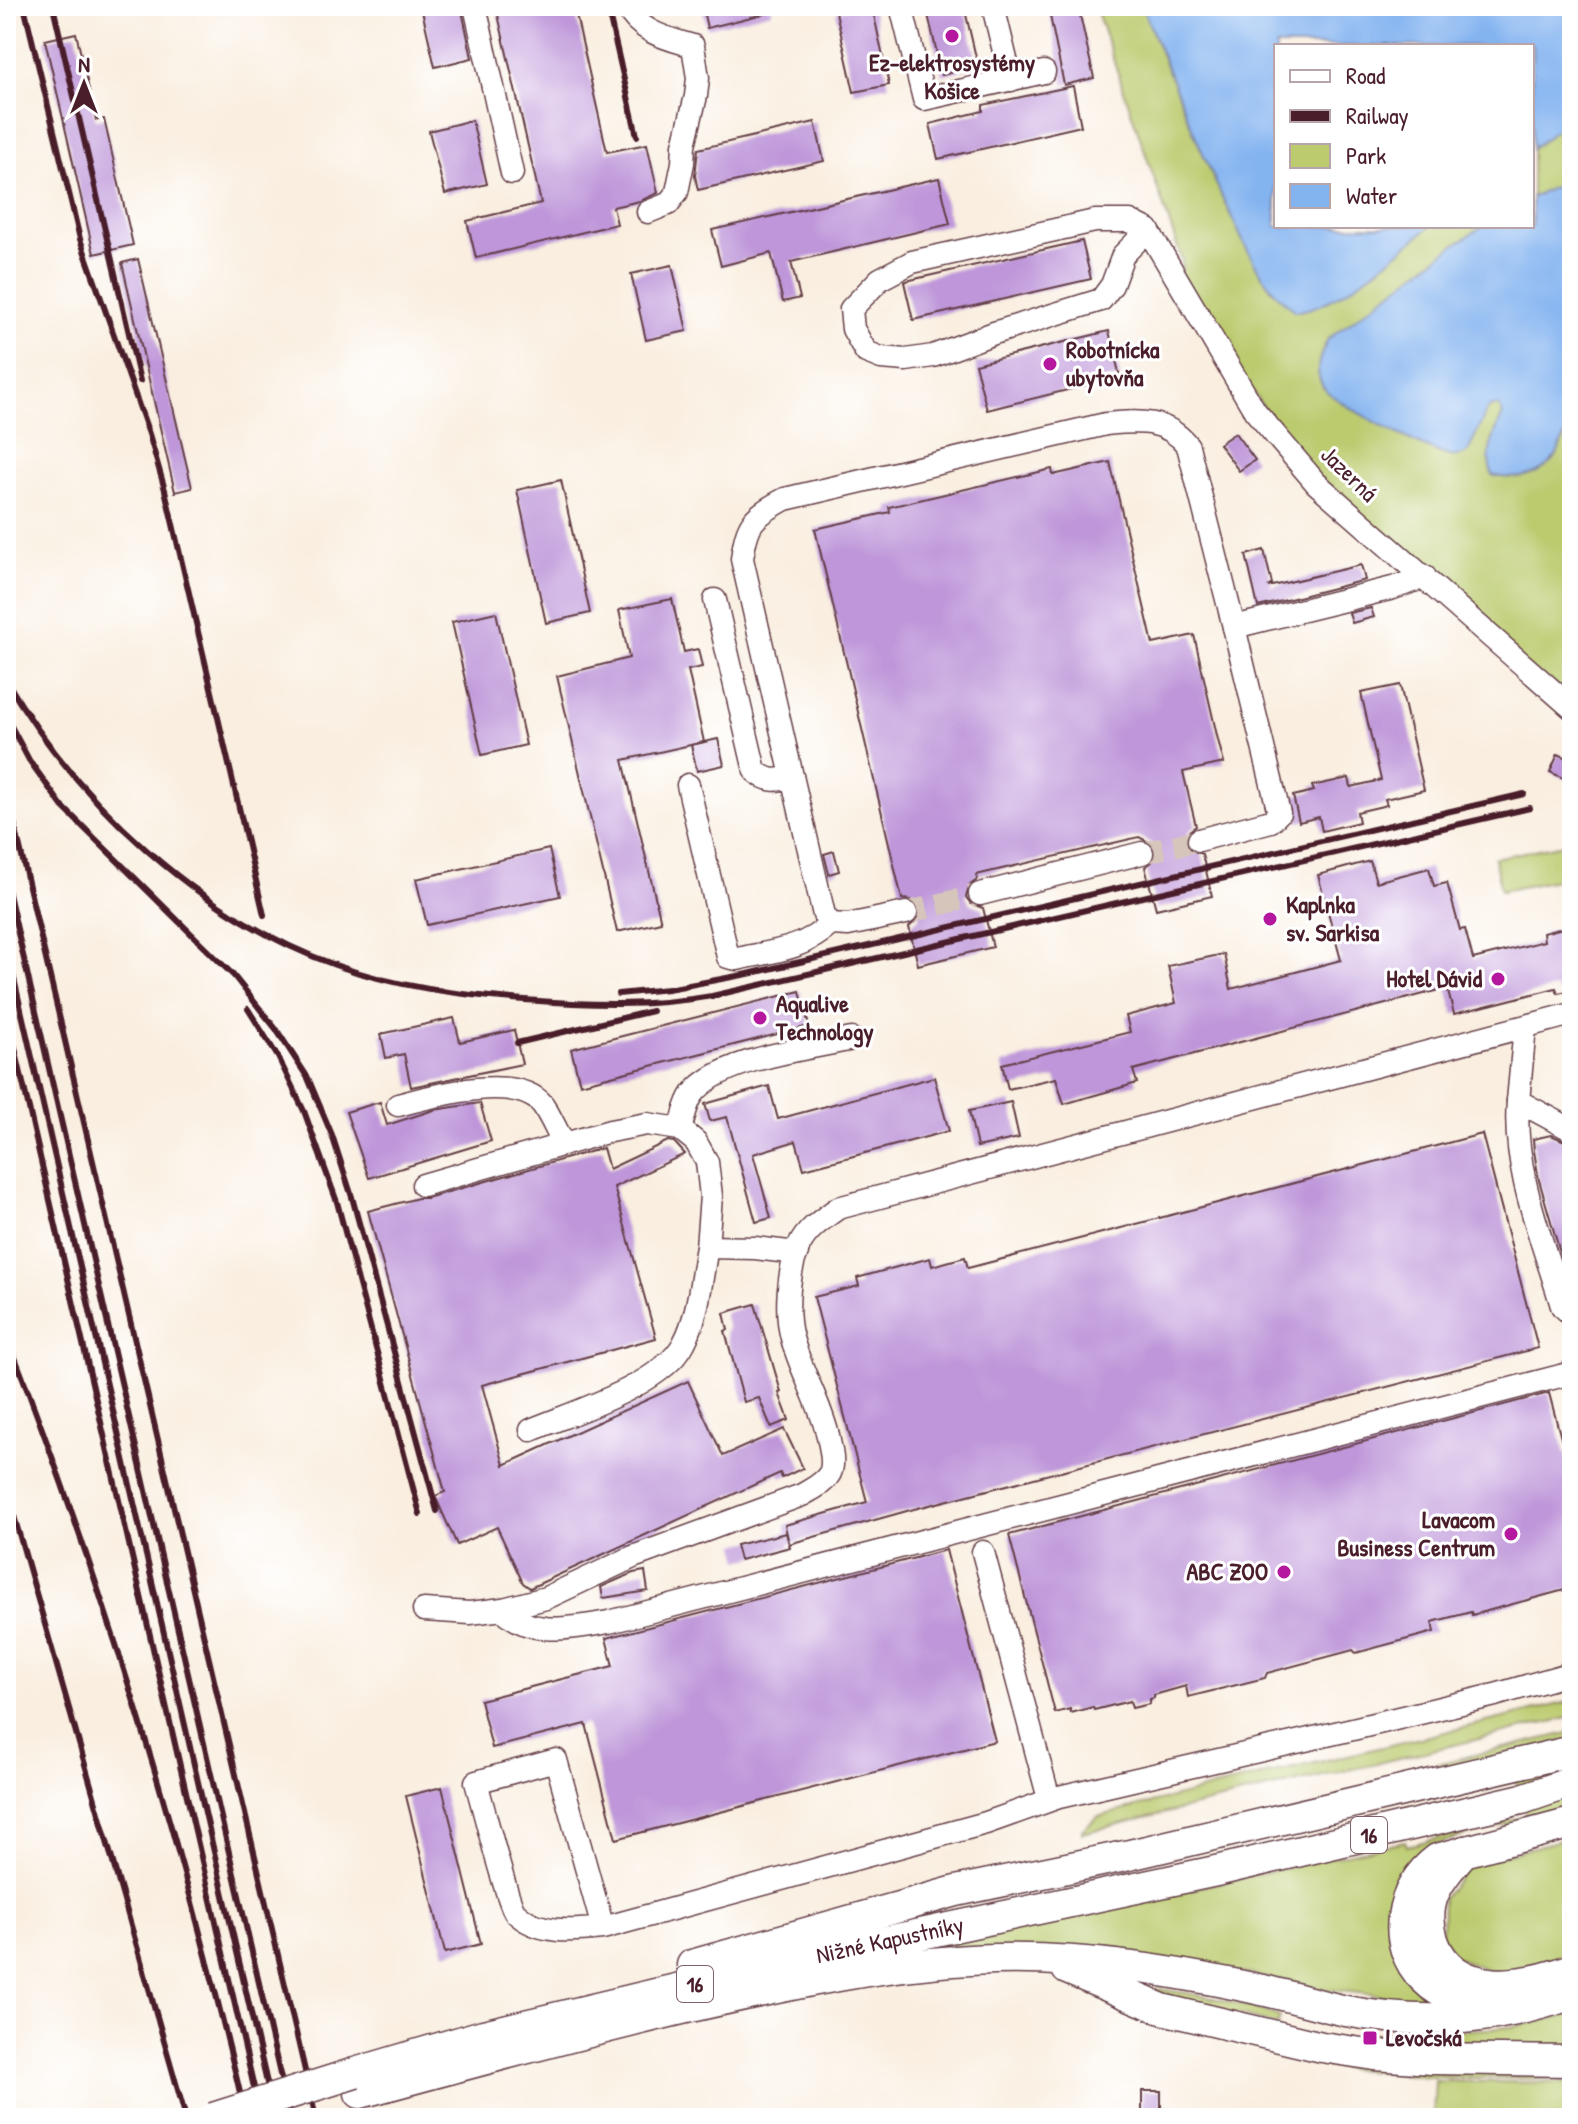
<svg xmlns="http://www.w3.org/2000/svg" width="1578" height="2124" font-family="'Patrick Hand',sans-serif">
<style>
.green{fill:#bbcb6e;stroke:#82754c;stroke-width:2}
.water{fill:#84b4f0;stroke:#676a8e;stroke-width:2}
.building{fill:#be96d9}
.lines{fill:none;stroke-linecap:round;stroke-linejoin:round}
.minor-tunnel{stroke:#d6c5bb;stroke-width:22;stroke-dasharray:22 11;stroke-linecap:butt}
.minor-casing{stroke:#643e46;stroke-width:25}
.highway-casing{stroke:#643e46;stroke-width:33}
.minor{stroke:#fff;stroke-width:22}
.highway{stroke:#fff;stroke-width:30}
.rail{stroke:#4a1f2b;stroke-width:6}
.highway-bridge-casing{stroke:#643e46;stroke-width:33;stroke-linecap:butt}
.highway-bridge{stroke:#fff;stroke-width:30}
.poi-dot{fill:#b5179e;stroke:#fff;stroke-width:3}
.labels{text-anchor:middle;stroke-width:6;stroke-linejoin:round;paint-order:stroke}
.shield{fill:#fff;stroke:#80626b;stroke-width:2}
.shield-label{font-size:22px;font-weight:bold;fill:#4a1f2b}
.poi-label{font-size:24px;font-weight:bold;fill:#4a1f2b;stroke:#fff;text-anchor:start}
.street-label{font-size:24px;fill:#4a1f2b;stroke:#fff}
</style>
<rect width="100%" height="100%" fill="#fff"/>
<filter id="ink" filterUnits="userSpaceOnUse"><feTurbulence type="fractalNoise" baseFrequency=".0125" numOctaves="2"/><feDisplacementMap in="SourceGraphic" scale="16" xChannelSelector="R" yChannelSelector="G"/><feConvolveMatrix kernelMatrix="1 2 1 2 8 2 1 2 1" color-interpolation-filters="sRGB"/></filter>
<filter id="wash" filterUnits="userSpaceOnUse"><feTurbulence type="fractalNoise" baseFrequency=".006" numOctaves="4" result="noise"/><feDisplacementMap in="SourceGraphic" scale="32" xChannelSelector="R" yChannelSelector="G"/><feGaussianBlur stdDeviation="1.8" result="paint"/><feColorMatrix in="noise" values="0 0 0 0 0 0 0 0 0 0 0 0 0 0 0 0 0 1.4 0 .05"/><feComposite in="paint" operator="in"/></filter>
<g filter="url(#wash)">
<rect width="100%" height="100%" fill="#f9eedf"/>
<!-- green -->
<g class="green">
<path d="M 1095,6 L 1142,6 C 1181,104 1219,199 1272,290 L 1339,295 L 1431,226 L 1532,226 L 1532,149 L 1572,117 L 1572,708 L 1316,483 L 1180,287 L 1182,260 Z"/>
<polygon points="1564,844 1571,877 1501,891 1494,858"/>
<path d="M 1572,1701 L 1572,1717 L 1082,1833 L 1082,1830 L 1097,1817 C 1255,1775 1414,1741 1572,1701 Z"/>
<polygon points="1572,1732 1572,1739 1437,1769 1436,1764"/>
<polygon points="1572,1763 1572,1810 1479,1831 1431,1846 1430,2001 1322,1989 1217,1968 919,1950 1405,1841 1407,1846 1526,1816 1514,1775"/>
<polygon points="1572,1837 1572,1955 1499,1974 1455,1957 1442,1936 1443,1898 1467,1868 1478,1862"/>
<path d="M 1149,1988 C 1194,1993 1237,2001 1280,2017 L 1278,2025 L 1148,1991 Z"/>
<path d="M 1572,2014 L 1572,2048 L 1441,2046 L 1372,2041 L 1373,2034 C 1410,2029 1448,2031 1485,2029 C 1515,2028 1544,2021 1572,2014 Z"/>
<polygon points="1324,2059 1572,2073 1572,2079 1430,2077 1325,2066"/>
<polygon points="1435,2081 1572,2083 1572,2118 1433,2118"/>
</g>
<!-- water -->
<g class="water">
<path d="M 1142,6 L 1572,6 L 1572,117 L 1532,149 L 1532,46 L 1276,46 L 1276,226 L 1431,226 C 1400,250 1334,310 1296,311 C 1259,286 1242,238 1223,199 C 1194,135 1168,71 1142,6 Z"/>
<path d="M 1572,179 C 1572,224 1572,269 1572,314 C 1572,358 1578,414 1557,454 C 1544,476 1515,482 1492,475 C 1484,453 1495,434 1503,414 L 1499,406 L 1491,406 L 1487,410 L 1468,452 C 1463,455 1457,457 1450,456 C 1430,452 1333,403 1323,387 C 1313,370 1320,355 1328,339 L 1454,245 L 1484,226 L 1532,226 L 1532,197 Z"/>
</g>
<g id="blocks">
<!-- building -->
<g class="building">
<polygon points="421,6 461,6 472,58 435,67"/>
<polygon points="496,6 574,6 607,152 647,144 658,193 640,201 613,207 617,224 476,258 467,221 541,203"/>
<polygon points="702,6 771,6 772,12 707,28"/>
<polygon points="863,6 872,6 889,85 854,92 836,12"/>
<polygon points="926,6 964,6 978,66 942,75"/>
<polygon points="1048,6 1078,6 1094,78 1064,85"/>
<polygon points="76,33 96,120 104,119 133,245 94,254 45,40"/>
<polygon points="1073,86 1081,126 938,159 930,124 983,111 983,105"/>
<polygon points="472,120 487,184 445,194 429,131"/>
<polygon points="815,122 824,161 698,190 695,176 698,149"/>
<polygon points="939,178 950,224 791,262 800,298 783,302 771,253 721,266 712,230"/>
<polygon points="1082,241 1091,279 913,320 904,282 906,281"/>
<polygon points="138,259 192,488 175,492 122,263"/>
<polygon points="672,265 687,331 646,340 631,274"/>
<polygon points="1109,331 1120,377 987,410 975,364"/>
<polygon points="1235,433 1255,460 1239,471 1219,444"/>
<polygon points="1110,462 1153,644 1194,635 1218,740 1224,763 1183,772 1196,826 1189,831 1185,843 1190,850 1202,854 1212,896 1156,909 1145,867 1152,862 1156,850 1151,843 1139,837 976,875 977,880 970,885 966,897 971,904 983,908 993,947 918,965 909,927 919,918 919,909 911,900 902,899 815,529 890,512 889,507 1052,469 1053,475"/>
<polygon points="561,480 590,613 546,623 517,490"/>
<polygon points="1264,550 1272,584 1268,587 1361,565 1365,580 1258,607 1246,555"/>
<polygon points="672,599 684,652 698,649 702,667 688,670 704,742 623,760 661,922 617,932 557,676 629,658 619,610"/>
<polygon points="1371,608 1374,617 1352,623 1349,613"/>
<polygon points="496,612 526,745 482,755 452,622"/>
<polygon points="1400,685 1424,790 1385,799 1387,805 1357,812 1359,822 1322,831 1319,817 1299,822 1293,796 1314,791 1312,786 1349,778 1351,787 1381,780 1361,693"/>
<polygon points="718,739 724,765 697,771 691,745"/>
<polygon points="1558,754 1572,760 1565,779 1550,772"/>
<polygon points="549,849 560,896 427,925 416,879"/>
<polygon points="834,851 839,871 829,874 824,854"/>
<polygon points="1370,861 1376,882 1429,868 1434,886 1447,883 1460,930 1465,929 1473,959 1544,941 1543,933 1567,927 1568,931 1572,931 1572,990 1558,993 1556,988 1454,1014 1447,988 1133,1070 1137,1083 1064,1104 1056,1078 1008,1089 1002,1064 1130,1032 1126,1016 1176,1003 1168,966 1224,954 1231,989 1341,960 1318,875"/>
<polygon points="800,991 809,1026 580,1084 571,1049"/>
<polygon points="454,1018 460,1042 514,1030 522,1064 411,1087 404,1054 386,1058 381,1034"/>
<polygon points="934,1077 949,1131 804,1169 796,1141 753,1154 771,1218 756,1222 727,1117 710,1121 705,1104 769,1086 778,1119"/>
<polygon points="380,1102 387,1125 434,1110 480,1103 491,1141 369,1178 346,1112"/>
<polygon points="1011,1102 1019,1138 977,1147 969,1111"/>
<polygon points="1482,1134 1538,1348 914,1509 789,1544 785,1525 867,1502 814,1297 859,1286 857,1278 930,1258 932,1266 965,1257 968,1268"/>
<polygon points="1551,1135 1569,1143 1572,1154 1572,1277 1568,1278 1561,1256 1539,1180 1534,1151 1533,1139"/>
<polygon points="668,1141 674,1142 685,1154 614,1187 656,1338 482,1385 504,1465 688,1381 723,1456 784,1429 803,1468 782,1478 780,1473 530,1588 523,1583 497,1527 457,1545 435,1496 445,1492 368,1211 418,1198 427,1198 603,1148 609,1169"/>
<polygon points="755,1304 781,1392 779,1393 789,1420 771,1427 759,1398 744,1402 725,1331 728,1330 724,1313"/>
<polygon points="1549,1393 1572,1480 1572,1588 1472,1615 1471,1612 1432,1622 1434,1632 1356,1653 1353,1650 1267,1673 1265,1678 1188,1697 1186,1686 1154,1695 1154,1698 1150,1699 1150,1704 1132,1708 1130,1701 1094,1710 1093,1707 1071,1713 1070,1709 1055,1713 1009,1535"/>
<polygon points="786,1533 790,1547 740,1560 736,1545"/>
<polygon points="946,1550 995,1741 616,1839 586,1724 492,1748 480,1700 613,1666 606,1638"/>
<polygon points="645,1571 648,1591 603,1598 601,1587 633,1573"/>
<polygon points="442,1787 481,1944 445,1953 406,1796"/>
<rect x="1142" y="2091" width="19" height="26"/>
</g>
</g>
</g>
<g filter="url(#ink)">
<use href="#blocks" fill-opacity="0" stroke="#643e46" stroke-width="2"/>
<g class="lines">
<!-- minor-tunnel -->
<g class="minor-tunnel">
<polyline points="1142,853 1199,840"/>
<polyline points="906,913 980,894"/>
</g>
<!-- minor casing -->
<g class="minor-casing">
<g id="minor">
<polyline points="475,6 512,173"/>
<path d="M 626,6 C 640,33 666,38 693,46 L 698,78 L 696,96 L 684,145 L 683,163 L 677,192 L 668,204 L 648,212"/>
<polyline points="901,6 924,99 1044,72"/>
<polyline points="993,6 1011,80"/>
<polygon points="1095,221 1130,221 1148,230 1123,255 1112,285 1101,300 994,333 933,356 906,360 881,358 866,352 853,329 851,309 880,279 912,262"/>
<polyline points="1148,230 1255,411 1316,483 1572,708"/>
<path d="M 715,600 L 755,771 C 768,782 776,781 792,777"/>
<path d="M 688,785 L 728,957 L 737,959 C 774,951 802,950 831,924"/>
<polyline points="1199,840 1271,821 1279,813 1234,627"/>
<polyline points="980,894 1142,853"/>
<path d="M 906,913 L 848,925 L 831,924 L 824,915 L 742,559 C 747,522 752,517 785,499 L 1106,424 C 1139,421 1166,418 1188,446 L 1234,627 L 1393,588 L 1425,577"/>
<polyline points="1525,1027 1518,1101 1572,1130"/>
<path d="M 1518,1101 C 1512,1170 1543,1241 1562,1306 L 1572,1315"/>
<path d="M 398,1105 C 432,1096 517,1072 543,1105 C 551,1117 557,1132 564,1144"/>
<path d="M 680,1129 C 684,1118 686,1103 693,1094 C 720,1058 809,1049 852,1039"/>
<polyline points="423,1185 610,1131 647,1124 680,1129 696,1142 707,1162 711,1196 707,1247"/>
<path d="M 531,1430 C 574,1412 663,1385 684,1343 C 699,1315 701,1278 707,1247 L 755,1248 L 797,1253"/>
<polyline points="983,1552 1049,1799"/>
<path d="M 503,1609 C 531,1638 573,1628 609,1622 L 1572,1373"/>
<path d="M 424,1610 L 470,1613 L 503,1609 L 546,1598 L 633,1557 L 802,1495 C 812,1489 824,1484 830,1473 C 835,1462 830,1447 828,1436 C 820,1402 801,1372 792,1338 C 785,1312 788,1271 799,1246 C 807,1229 823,1219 838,1208 L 1568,1015"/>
<path d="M 603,1928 L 556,1760 L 476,1782 C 482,1802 507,1902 515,1912 C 538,1935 574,1931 603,1928 L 986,1823 L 1059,1797 L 1357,1728 L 1495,1695 L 1572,1673"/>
</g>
</g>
<!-- highway casing -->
<g class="highway-casing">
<g id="highway">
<path d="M 1464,1851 C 1454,1864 1442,1876 1435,1891 C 1428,1906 1428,1924 1433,1940 C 1453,2000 1526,1986 1572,1969"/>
<polyline points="692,1965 956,1891 1125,1856 1572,1751"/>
<polyline points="1067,1969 1162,2009 1322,2047 1375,2055 1432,2059 1572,2061"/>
<path d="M 1498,2005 C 1471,2005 1444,1999 1424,1979 C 1388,1944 1400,1886 1437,1859 L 1572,1823"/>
<polyline points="355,2073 483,2035 785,1963 1216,1871 1522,1799 1572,1782"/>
<path d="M 360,2093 C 470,2063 580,2033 691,2007 C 791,1984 893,1961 997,1959 C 1086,1957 1174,1971 1262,1990 C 1290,1996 1318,2005 1346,2011 C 1426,2026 1496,2021 1572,1994"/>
</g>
</g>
<!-- minor -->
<use href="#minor" class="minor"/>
<!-- highway -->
<use href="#highway" class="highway"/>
<!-- rail -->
<g class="rail">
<polyline points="24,6 80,239 149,434 165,490 264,915"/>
<polyline points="53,6 140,381"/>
<polyline points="607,6 637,136"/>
<path d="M 6,680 C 78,803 200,916 335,965 C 396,987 460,995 525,1000 C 588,1005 649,1007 712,996 L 1530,808"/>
<polyline points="6,717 29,760 62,806 233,975 276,1029 308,1078 332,1135 352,1197 437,1511"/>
<polyline points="6,788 316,2118"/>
<polyline points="6,881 290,2118"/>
<polyline points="6,944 275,2118"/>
<polyline points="618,994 668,989 748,974 1524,794"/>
<polyline points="6,1009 261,2118"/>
<polyline points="248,1009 278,1057 304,1111 337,1202 420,1514"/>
<polyline points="517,1043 652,1011"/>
<path d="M 6,1334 C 106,1590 184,1851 246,2118"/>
<polyline points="6,1488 186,2118"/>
</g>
<!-- highway-bridge casing -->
<g class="highway-bridge-casing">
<polyline id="highway-bridge" points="213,2118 355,2073"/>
</g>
<!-- highway-bridge -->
<use href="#highway-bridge" class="highway-bridge"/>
</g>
</g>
<!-- markers -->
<g class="poi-dot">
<circle cx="952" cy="36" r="8"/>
<circle cx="1050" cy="364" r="8"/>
<circle cx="1270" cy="919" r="8"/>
<circle cx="1498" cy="979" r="8"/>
<circle cx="760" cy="1018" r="8"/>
<circle cx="1511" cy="1534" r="8"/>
<circle cx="1284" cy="1572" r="8"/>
<rect x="1362" y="2030" width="16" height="16" rx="4"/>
</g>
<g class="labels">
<!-- shield labels -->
<g class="shield">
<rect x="1351" y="1817" width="36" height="36" rx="6"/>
<rect x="677" y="1966" width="36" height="36" rx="6"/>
</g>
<g class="shield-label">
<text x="1369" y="1843">16</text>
<text x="695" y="1992">16</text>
</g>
<!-- poi labels -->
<g class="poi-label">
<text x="952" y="71" text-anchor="middle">Ez-elektrosystémy<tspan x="952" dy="28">Košice</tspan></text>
<text x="1066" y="358">Robotnícka<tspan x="1066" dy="28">ubytovňa</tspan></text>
<text x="1286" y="913">Kaplnka<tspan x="1286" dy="28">sv. Sarkisa</tspan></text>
<text x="1482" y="987" text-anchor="end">Hotel Dávid</text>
<text x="776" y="1012">Aqualive<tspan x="776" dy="28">Technology</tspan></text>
<text x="1495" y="1528" text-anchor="end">Lavacom<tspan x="1495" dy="28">Business Centrum</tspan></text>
<text x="1268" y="1580" text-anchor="end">ABC ZOO</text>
<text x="1386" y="2046">Levočská</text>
</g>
<!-- street labels -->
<g class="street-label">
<text transform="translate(1349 474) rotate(44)" y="8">Jazerná</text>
<text transform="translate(890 1940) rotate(-12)" y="8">Nižné Kapustníky</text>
</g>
</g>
<!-- margin -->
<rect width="1578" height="2124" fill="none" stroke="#fff" stroke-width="32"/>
<!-- legend -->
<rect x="1274" y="44" width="260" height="184" fill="#ffffff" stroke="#b7a5aa" stroke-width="2"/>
<rect x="1290" y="70" width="40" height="12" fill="#ffffff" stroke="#b7a5aa" stroke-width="2"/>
<text x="1346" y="84" font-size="24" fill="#4a1f2b">Road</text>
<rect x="1290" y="110" width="40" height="12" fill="#4a1f2b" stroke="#b7a5aa" stroke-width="2"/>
<text x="1346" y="124" font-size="24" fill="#4a1f2b">Railway</text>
<rect x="1290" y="144" width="40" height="24" fill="#bbcb6e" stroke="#b7a5aa" stroke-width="2"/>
<text x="1346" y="164" font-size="24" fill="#4a1f2b">Park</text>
<rect x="1290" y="184" width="40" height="24" fill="#84b4f0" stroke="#b7a5aa" stroke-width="2"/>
<text x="1346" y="204" font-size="24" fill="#4a1f2b">Water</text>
<!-- north arrow -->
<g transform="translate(84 84)" stroke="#ffffff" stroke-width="6" paint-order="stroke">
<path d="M0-6L14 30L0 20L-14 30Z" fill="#4a1f2b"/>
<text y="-12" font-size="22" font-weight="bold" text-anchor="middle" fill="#4a1f2b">N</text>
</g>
</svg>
